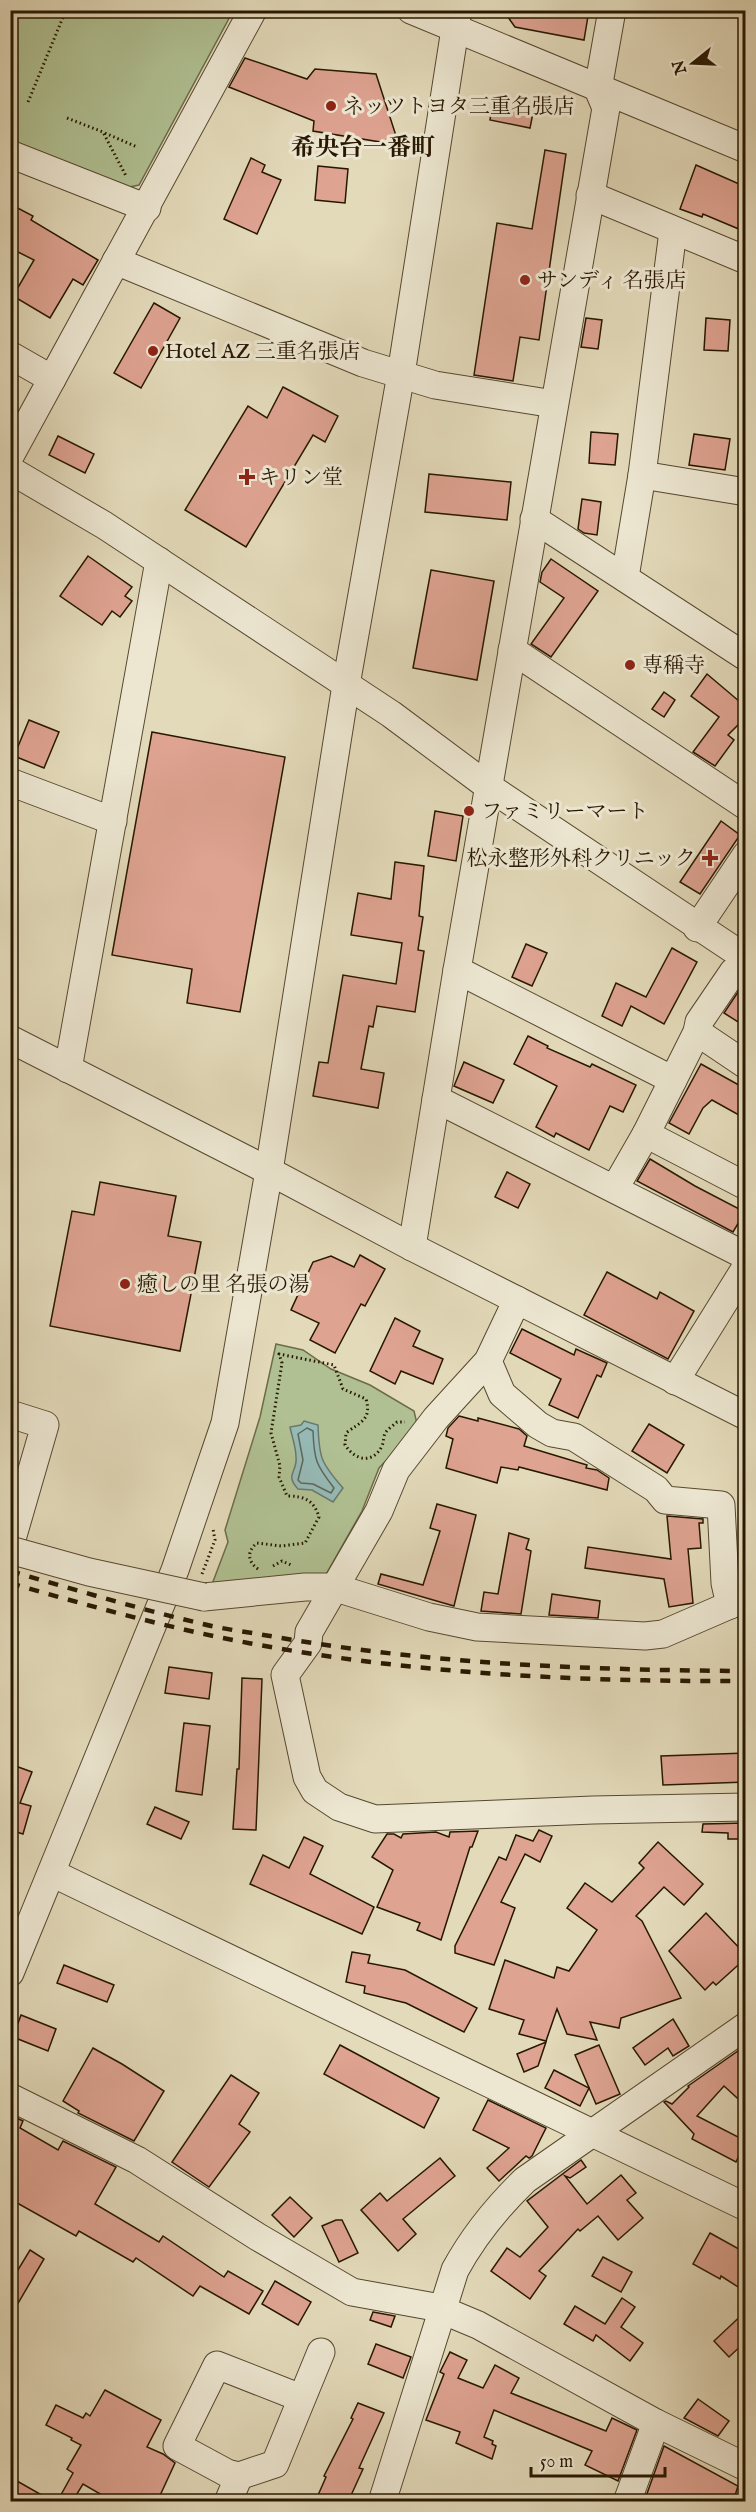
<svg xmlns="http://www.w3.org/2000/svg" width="756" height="2512" font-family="'IM FELL English','Noto Serif JP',serif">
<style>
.green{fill:#b0c092;stroke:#6c6c4a;stroke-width:1.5}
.water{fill:#96bab6;stroke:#6a796e;stroke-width:1.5}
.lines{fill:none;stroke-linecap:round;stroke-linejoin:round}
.shore{stroke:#5e685c;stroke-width:1.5}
.building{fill:#dea391;stroke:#271701;stroke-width:1.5}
.minor-casing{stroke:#56482f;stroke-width:29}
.path{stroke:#271701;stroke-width:3;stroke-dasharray:1.5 3;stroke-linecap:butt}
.minor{stroke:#ede7d2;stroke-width:27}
.rail{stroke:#271701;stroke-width:4.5;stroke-dasharray:10 10;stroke-linecap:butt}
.minor-bridge-casing{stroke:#56482f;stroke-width:29;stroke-linecap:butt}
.minor-bridge{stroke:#ede7d2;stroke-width:27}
.poi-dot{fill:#8f2418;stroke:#ede7d2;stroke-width:2}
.labels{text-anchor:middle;stroke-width:6;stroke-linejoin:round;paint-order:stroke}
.poi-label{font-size:21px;fill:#271701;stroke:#ede7d2;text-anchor:start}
.quarter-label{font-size:24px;font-weight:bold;fill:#271701;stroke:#ede7d2}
</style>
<rect width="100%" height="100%" fill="#e3daba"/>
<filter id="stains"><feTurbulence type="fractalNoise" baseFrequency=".00333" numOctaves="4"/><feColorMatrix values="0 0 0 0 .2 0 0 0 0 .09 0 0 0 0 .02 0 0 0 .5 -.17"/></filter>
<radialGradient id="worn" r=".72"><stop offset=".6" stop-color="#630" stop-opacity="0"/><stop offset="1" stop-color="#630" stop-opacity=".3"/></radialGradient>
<!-- green -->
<g class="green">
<polygon points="10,11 233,11 139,185 125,188 11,142"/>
<polygon points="276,1344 303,1350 331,1369 370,1385 414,1411 418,1428 379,1468 362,1511 325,1576 211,1587 228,1542 225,1530 260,1417"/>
</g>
<!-- water -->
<path class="water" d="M 304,1421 L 318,1425 C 319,1458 321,1463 343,1488 L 333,1502 L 312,1490 L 298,1489 C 284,1474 298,1472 296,1457 C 296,1447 292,1437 290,1427 L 301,1425 Z"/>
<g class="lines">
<!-- shore -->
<path class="shore" d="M 307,1428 L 313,1431 C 314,1460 316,1465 334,1488 L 331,1493 L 313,1484 L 301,1483 L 298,1480 L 303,1460 L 298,1434 Z"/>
</g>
<!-- building -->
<g class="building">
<polygon points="503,10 589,10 584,40 515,27"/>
<polygon points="245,58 307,79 315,69 376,74 399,145 313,131 314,121 229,87"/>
<polygon points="493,100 534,108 530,128 490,120"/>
<polygon points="545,150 566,154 539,340 520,337 513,381 474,375 497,223 532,229"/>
<polygon points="251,158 265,165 262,172 281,180 257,234 224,219"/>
<polygon points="696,165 746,187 746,232 703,214 702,217 680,209"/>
<polygon points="318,166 348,169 345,203 315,200"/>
<polygon points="10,204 33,216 31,220 98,260 83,285 73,279 50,318 13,296 34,260 10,248"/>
<polygon points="154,303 180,318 141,388 114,373"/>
<polygon points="586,318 602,320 598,349 581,347"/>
<polygon points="706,318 730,320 728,351 704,350"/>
<polygon points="283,387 338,416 325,442 313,435 246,547 185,510 248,406 267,418"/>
<polygon points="591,432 618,434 615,465 589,463"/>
<polygon points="694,434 730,439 725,470 689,465"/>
<polygon points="58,436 94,454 85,473 49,455"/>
<polygon points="429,474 511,482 507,520 425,512"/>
<polygon points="582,499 601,502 597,535 584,533 578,529"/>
<polygon points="88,556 132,587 125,596 132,601 120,617 112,611 102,625 60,596"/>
<polygon points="551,559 598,591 551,657 531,644 564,598 540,582 542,572"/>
<polygon points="431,570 494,581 477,680 413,668"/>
<polygon points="707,674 746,707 746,717 728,735 734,740 715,766 693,752 719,717 691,696"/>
<polygon points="664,692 675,700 664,717 652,709"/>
<polygon points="29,720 59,732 44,768 14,756"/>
<polygon points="152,732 285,757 240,1012 187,1003 192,969 112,955"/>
<polygon points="435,811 463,816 456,861 428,856"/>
<polygon points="721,821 740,835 700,894 680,882"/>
<polygon points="395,862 424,866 419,916 423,917 418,950 424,951 415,1012 377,1006 373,1027 369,1026 361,1069 384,1073 378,1108 313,1096 319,1062 328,1063 343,975 396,984 402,943 351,935 358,893 391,899"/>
<polygon points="526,944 547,953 532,986 512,977"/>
<polygon points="672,948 697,962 664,1024 631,1006 622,1026 602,1016 616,983 646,997"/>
<polygon points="738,992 746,997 746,1027 724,1013"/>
<polygon points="528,1036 548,1046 547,1048 590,1067 592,1064 636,1085 623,1112 610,1106 589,1150 556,1133 554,1137 536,1127 557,1086 514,1064"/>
<polygon points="464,1062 504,1080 493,1103 454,1086"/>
<polygon points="701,1064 746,1089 746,1119 712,1100 703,1108 689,1134 669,1123"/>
<polygon points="650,1159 695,1186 745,1212 733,1232 637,1181"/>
<polygon points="507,1172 530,1184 518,1208 495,1197"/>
<polygon points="100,1182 176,1196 168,1236 201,1242 180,1351 50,1326 72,1211 94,1215"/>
<polygon points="360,1255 385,1269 365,1306 361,1304 335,1353 310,1340 319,1323 291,1310 313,1262 331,1256 354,1267"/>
<polygon points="607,1272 657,1299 660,1292 694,1311 668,1359 584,1315"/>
<polygon points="395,1318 420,1331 413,1346 443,1359 433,1384 401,1371 395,1384 370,1371"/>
<polygon points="522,1329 574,1355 576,1349 607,1363 601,1377 597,1375 578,1418 549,1405 561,1379 510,1353"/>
<polygon points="459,1416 478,1421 478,1418 519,1429 527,1436 524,1446 587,1465 586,1468 597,1470 609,1478 607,1490 519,1467 518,1470 501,1467 497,1483 446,1468 453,1439 446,1436 448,1428"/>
<polygon points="649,1424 684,1445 667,1473 632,1451"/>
<polygon points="437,1504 476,1515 454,1606 378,1584 381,1574 423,1585 440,1531 430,1528"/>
<polygon points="667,1516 703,1519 703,1523 699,1523 701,1548 688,1549 693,1603 669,1607 664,1579 585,1568 588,1547 671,1559"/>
<polygon points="509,1533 529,1539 526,1549 531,1551 521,1614 481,1611 484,1592 498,1594"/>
<polygon points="552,1594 600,1601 598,1618 549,1615"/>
<polygon points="169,1667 212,1673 209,1699 165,1693"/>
<polygon points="242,1678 262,1679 256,1830 233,1829 237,1769 239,1769"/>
<polygon points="184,1723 210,1726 202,1795 176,1791"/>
<polygon points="746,1753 746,1782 663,1785 661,1756"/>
<polygon points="10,1764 32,1772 20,1803 31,1806 23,1834 10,1830"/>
<polygon points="155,1807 189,1822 181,1839 147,1824"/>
<polygon points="746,1823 746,1839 728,1839 728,1833 702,1832 703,1824"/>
<polygon points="539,1830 552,1836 540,1862 525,1854 501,1902 515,1908 494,1965 455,1953 455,1946 499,1857 506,1860 516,1835 533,1841"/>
<polygon points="478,1831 472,1847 470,1847 441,1940 417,1930 420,1923 377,1907 393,1870 372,1857 387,1834 394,1834 401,1838 403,1834 436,1832 449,1837 450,1832"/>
<polygon points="304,1837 323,1846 310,1874 374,1907 362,1934 250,1884 263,1855 289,1868"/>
<polygon points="658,1842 703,1884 684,1905 664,1887 636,1916 642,1921 681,1998 621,2018 619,2028 590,2022 597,2040 567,2034 557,2009 546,2041 519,2034 524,2020 489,2009 505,1960 554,1978 557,1967 569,1971 597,1930 567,1908 585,1883 612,1902 644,1868 639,1863"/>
<polygon points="706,1913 746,1955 746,1958 716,1985 713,1982 705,1990 669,1951"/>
<polygon points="352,1952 370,1955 368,1963 405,1970 477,2008 464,2032 406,2003 364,1993 365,1986 346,1982"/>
<polygon points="64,1965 114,1985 107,2002 57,1983"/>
<polygon points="21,2015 56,2029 48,2051 13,2037"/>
<polygon points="673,2019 689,2046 673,2056 668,2048 645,2065 633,2048"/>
<polygon points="546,2042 538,2066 524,2072 517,2054"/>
<polygon points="340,2045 439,2098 424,2128 324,2074"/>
<polygon points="599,2045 620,2094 596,2104 575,2055"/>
<polygon points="93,2048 122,2064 164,2091 134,2141 78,2113 79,2111 63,2101"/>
<polygon points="738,2051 746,2060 746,2106 724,2086 697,2116 746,2141 736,2162 692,2139 694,2134 664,2102 666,2101 672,2104 689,2087 688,2086"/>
<polygon points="554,2070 589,2088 580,2106 545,2088"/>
<polygon points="231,2075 259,2093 239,2124 250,2132 209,2187 172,2162"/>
<polygon points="488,2100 546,2128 532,2156 529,2158 526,2156 499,2181 487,2168 509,2148 473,2130"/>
<polygon points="10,2115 23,2121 20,2128 58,2150 63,2141 116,2167 95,2204 159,2242 163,2236 224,2277 228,2271 263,2291 249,2314 200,2286 193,2296 136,2258 133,2262 79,2231 76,2236 10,2199"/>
<polygon points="440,2158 455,2176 403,2219 416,2234 398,2251 361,2210 380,2193 387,2201"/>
<polygon points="581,2160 586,2167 570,2178 565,2176 587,2204 621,2175 636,2193 627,2200 643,2218 618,2240 598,2216 580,2231 578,2229 539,2271 546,2276 530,2299 491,2271 507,2248 520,2257 548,2227 527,2201"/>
<polygon points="290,2197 312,2218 294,2237 272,2215"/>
<polygon points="336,2220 342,2220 358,2253 339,2262 322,2226"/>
<polygon points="710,2233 746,2253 746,2292 721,2276 720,2279 693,2264"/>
<polygon points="30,2250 44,2259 10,2317 10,2283"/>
<polygon points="603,2257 632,2272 621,2292 592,2276"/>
<polygon points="275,2281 311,2302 298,2325 262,2304"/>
<polygon points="622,2298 635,2307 621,2327 643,2343 630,2361 596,2335 593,2341 564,2324 575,2306 605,2324"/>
<polygon points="746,2311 746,2341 729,2357 714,2341"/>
<polygon points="373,2312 395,2316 391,2327 370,2320"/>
<polygon points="376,2344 411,2357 403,2378 368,2364"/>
<polygon points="450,2352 467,2360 458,2378 483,2388 495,2365 519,2378 511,2393 606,2431 612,2418 637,2430 618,2481 585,2465 592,2451 494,2410 484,2437 493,2441 492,2444 496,2446 492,2459 456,2443 460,2432 426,2420 444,2374 440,2372"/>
<polygon points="105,2390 161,2420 147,2447 163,2454 175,2463 157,2502 114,2502 83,2484 72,2502 57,2502 73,2473 67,2469 81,2445 71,2440 72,2438 46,2425 56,2405 83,2418 86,2413 90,2416"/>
<polygon points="698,2399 729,2421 718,2436 684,2418"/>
<polygon points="358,2403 384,2413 359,2468 363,2469 348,2502 315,2502 326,2477 324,2476 353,2419 351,2418"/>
<polygon points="664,2446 738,2486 733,2502 644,2502"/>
<polygon points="10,2477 54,2502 10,2502"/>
</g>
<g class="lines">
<!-- minor casing -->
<g class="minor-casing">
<g id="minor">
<polyline points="411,10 746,149"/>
<polyline points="10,154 147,208"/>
<polyline points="590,195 746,260"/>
<polyline points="116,261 363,363 435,385 554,404"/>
<polyline points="10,355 52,379"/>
<polyline points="10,456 253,10"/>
<polyline points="10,470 104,525 391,714 489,787 746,958"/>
<polyline points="642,475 746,492"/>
<polyline points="534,519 746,657"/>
<polyline points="625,577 642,475 673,231"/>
<polyline points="512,650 746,806"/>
<polyline points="10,782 113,821"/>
<polyline points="697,928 746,855"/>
<polyline points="457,970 673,1080"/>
<polyline points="697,1032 746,1065"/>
<polyline points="10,1039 269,1171 412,1247 746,1416"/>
<polyline points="68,1069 159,561"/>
<polyline points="436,1099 746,1256"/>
<polyline points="646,1134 746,1186"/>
<polyline points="615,1188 646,1134 697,1032 699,1022 733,972"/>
<polyline points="412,1247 457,970 606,108 598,89 612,10"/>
<polyline points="517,1300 488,1361 436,1418 396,1470 379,1511 309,1632 308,1643 285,1675 307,1777 315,1791 339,1807 375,1819 593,1810 746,1807"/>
<polyline points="488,1361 502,1394 538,1425 552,1433 574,1437 656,1489 665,1500 721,1505 725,1583 730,1605"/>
<polyline points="675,1381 746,1267"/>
<polyline points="10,1414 45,1425 10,1546"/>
<polyline points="204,1597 305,1587 333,1587 429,1617 477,1627 645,1636 663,1634 746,1598"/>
<polyline points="52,1873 746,2207"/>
<polyline points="10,1973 175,1570 225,1423 269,1171 346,685 401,374 458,10"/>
<polyline points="10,2097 137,2160 258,2237 352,2292 435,2307 478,2325 656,2423 746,2467"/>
<polyline points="239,2476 227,2473 177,2446 217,2365 301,2398"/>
<polyline points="228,2502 239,2476 275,2464 321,2352"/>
<path d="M 382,2502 L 455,2270 C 474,2235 496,2208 525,2180 L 746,2026"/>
<polyline points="627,2502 656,2423"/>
</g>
</g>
<!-- path -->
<g class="path">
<polyline points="28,102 66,10"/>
<polyline points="67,118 103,132 126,176"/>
<polyline points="105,133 137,147"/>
<polyline points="273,1566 282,1561 291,1565"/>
<path d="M 258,1569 C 247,1561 247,1551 257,1543 L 281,1546 L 305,1543 L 319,1517 C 314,1500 304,1496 287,1496 L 279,1477 L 280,1466 L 271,1433 L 282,1363 L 279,1354 L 334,1365 L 343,1389 L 366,1399 C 372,1420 360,1422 346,1433 L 345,1445 C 355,1460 372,1465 382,1446 C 384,1441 383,1436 386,1432 C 389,1428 394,1425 397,1422 L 405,1422"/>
<polyline points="202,1574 215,1540 213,1529"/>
</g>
<!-- minor -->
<use href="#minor" class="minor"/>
<!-- rail -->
<g class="rail">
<path d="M 10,1571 C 73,1589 135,1608 199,1623 C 222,1629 247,1632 270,1636 C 428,1664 586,1670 746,1671"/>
<path d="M 10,1583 C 72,1601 133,1618 195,1632 C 375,1672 561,1682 746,1681"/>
</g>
<!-- minor-bridge casing -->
<g class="minor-bridge-casing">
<polyline id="minor-bridge" points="10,1550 89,1572 204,1597"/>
</g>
<!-- minor-bridge -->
<use href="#minor-bridge" class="minor-bridge"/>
</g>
<!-- markers -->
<g class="poi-dot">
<circle cx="331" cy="106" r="6"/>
<circle cx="525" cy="280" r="6"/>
<circle cx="153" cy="351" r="6"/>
<path d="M244 468h6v6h6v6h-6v6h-6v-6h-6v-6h6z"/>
<circle cx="630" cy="665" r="6"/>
<circle cx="469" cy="811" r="6"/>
<path d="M707 849h6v6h6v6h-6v6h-6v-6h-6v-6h6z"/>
<circle cx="125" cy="1284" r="6"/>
</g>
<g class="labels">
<!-- poi labels -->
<g class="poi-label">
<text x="343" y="113">ネッツトヨタ三重名張店</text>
<text x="537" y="287">サンディ 名張店</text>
<text x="165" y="358">Hotel AZ 三重名張店</text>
<text x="259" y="484">キリン堂</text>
<text x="642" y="672">専稱寺</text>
<text x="481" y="818">ファミリーマート</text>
<text x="696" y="865" text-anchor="end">松永整形外科クリニック</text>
<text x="137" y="1291">癒しの里 名張の湯</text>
</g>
<!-- quarter labels -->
<g class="quarter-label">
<text x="363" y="155">希央台一番町</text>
</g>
</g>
<!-- margin -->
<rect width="756" height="2512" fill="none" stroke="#e3daba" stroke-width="36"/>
<rect x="12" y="12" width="732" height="2488" fill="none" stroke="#271701" stroke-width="3"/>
<rect x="18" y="18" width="720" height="2476" fill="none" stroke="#271701" stroke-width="1.5"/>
<!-- north arrow -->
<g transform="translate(693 63) rotate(252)" stroke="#ede7d2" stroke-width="4.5" paint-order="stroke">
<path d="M0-4.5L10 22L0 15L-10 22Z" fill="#271701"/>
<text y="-9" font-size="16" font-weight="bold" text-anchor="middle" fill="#271701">N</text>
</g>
<!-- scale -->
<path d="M531 2467v9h134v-9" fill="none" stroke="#271701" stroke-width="3"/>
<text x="540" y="2467" font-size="18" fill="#271701" stroke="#ede7d2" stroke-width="4.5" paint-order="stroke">50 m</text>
<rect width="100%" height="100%" filter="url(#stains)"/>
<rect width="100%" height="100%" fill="url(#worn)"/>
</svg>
